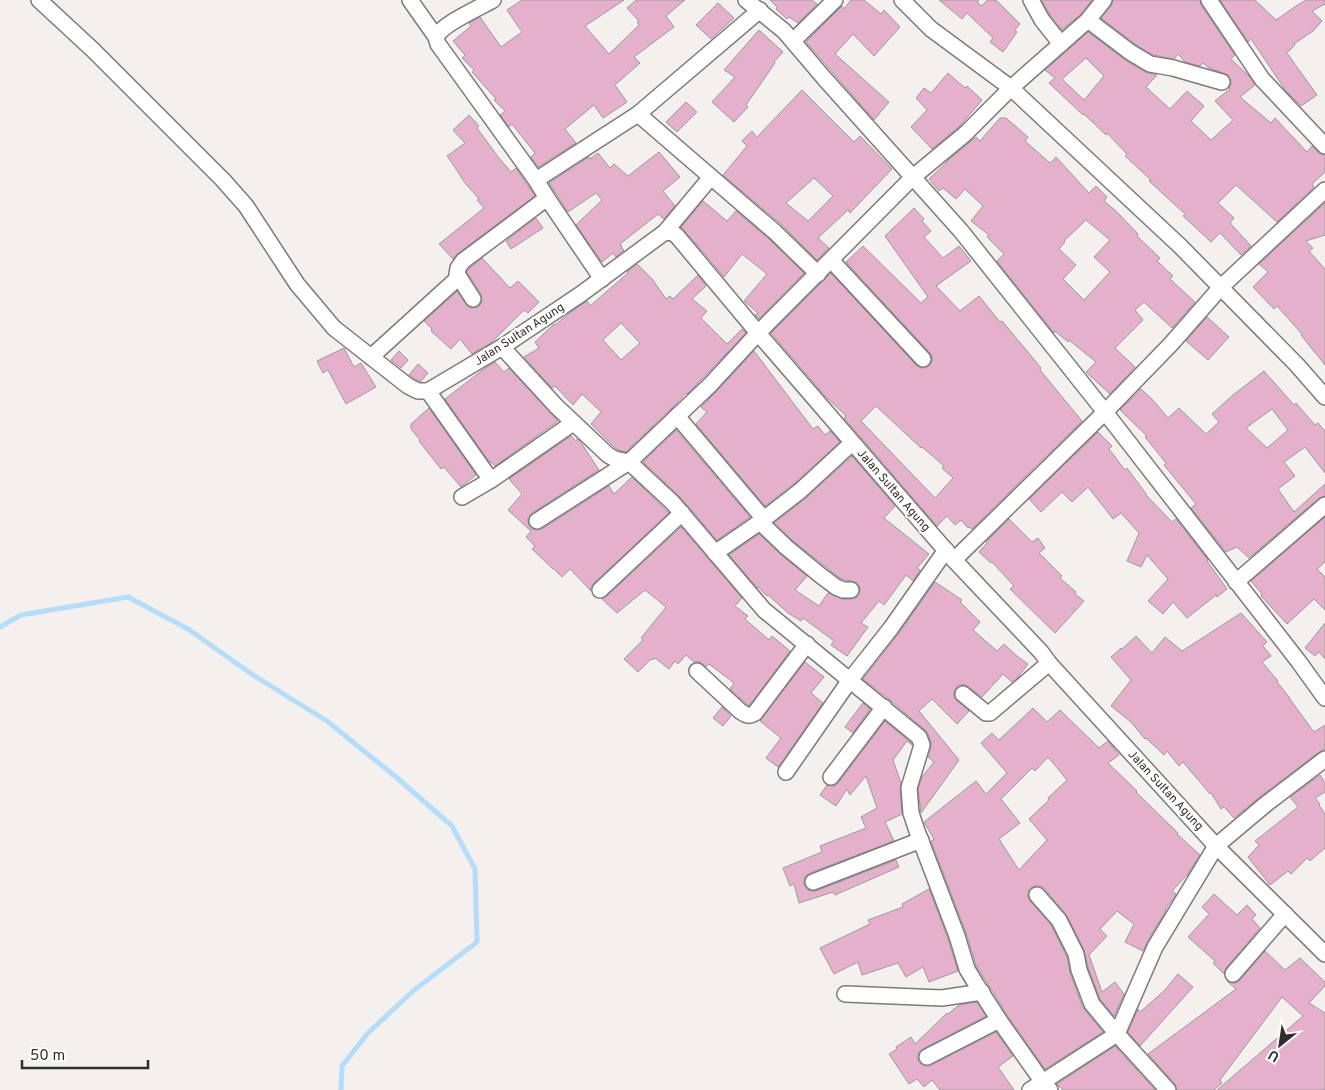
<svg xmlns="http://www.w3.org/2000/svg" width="1325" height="1090" font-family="Overpass,sans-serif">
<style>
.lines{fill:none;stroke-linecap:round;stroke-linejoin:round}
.stream{stroke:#b5ddf9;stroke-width:5}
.building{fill:#e5b0cb;stroke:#9d9a9b;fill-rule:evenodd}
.minor-casing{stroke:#7d7a77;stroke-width:18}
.minor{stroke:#fff;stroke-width:15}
.labels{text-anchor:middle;stroke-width:4.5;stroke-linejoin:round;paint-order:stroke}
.street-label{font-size:12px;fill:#2f2e2d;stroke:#fffefd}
</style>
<rect width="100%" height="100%" fill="#f3f0ed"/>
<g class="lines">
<!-- stream -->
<polyline class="stream" points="0,627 21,615 128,597 188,629 253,675 327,721 396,777 452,826 475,869 477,942 413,991 368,1033 342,1066 341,1090"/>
</g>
<!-- building -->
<g class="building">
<polygon points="522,0 624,0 585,26 609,54 639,25 637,22 639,21 627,8 636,0 685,0 666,16 674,27 634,57 640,63 615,85 627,102 603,118 594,105 565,129 576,143 538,167 531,157 535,153 512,124 509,127 500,115 505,111 494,100 496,99 472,72 474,70 462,58 465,55 453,41 471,26 469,23 480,17 501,47 522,32 507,10"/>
<polygon points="770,0 812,0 817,4 798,23 789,17 787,19 776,9 777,7"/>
<polygon points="851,0 864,0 881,14 884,10 900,27 874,56 853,34 835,54 889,102 874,120 806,42 842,6 844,9"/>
<polygon points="939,0 979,0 977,2 982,6 987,0 996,0 1020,24 1015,30 1017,32 1003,52 990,42 993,38 967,13 962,19"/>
<polygon points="1043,0 1092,0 1081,14 1062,30 1050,15 1042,1"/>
<path d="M 1113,0 L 1200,0 L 1201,5 L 1235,55 L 1231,59 L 1250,77 L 1255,85 L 1240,97 L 1271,123 L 1275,118 L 1307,152 L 1312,146 L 1319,153 L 1325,155 L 1325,172 L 1312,184 L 1314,187 L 1277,222 L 1236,185 L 1218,203 L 1234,218 L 1230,223 L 1251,246 L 1241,255 L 1220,233 L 1211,242 L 1183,216 L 1185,214 L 1149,181 L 1151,180 L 1125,156 L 1127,154 L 1107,133 L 1106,135 L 1084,114 L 1083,115 L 1049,83 L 1055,78 L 1045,70 L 1088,32 L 1125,60 L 1145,72 L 1157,75 L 1146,87 L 1170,109 L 1187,91 L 1204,106 L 1191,121 L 1211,140 L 1233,120 L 1215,101 L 1230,89 L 1229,88 L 1231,84 L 1231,80 L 1228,75 L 1209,68 L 1203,63 L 1200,66 L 1185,62 L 1178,54 L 1174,59 L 1153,55 L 1135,44 L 1101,18 L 1111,6 ZM 1086,58 L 1104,76 L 1084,100 L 1062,79 Z"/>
<polygon points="1220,0 1255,0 1276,20 1296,6 1306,0 1325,0 1325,4 1312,11 1322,21 1313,31 1294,44 1295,45 1287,53 1317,95 1301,106 1286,91 1251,39 1248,42"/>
<polygon points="718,3 734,18 711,39 696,25"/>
<polygon points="759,30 783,52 774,62 775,63 746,105 748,107 734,122 712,102 735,77 724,70"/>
<polygon points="948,73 965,88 967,86 982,100 959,127 932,149 911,127 927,110 916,98 924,88 931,93"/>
<path d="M 802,90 L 854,142 L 860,136 L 892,169 L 850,213 L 848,210 L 818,238 L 829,248 L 817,260 L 782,225 L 723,175 L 747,146 L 742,141 L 752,131 L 757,137 ZM 814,178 L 833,196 L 808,221 L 786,203 Z"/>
<polygon points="686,102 697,112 677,132 666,122"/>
<polygon points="469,115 479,126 477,128 499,158 511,172 516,168 535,196 457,254 453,259 439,244 484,208 477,200 479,199 465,183 454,166 447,156 465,143 453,130"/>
<path d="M 1000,118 L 1006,118 L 1028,137 L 1025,141 L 1050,163 L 1056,157 L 1089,193 L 1096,186 L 1107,197 L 1104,201 L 1116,211 L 1138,234 L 1137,236 L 1160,258 L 1157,261 L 1173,276 L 1170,279 L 1195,302 L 1172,328 L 1144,302 L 1135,310 L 1143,320 L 1115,348 L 1135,367 L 1110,394 L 1086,372 L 1096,362 L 1069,340 L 1068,342 L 1055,331 L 1054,333 L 997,261 L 1004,254 L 987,237 L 989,235 L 971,221 L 983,206 L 965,189 L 956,199 L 943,188 L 939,191 L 929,179 L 947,162 L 946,162 L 976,137 L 980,141 ZM 1086,220 L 1110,240 L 1094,257 L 1110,272 L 1084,300 L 1063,279 L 1076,265 L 1059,249 L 1065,242 L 1064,241 Z"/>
<polygon points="659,152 680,177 663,191 675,206 664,219 658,214 620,244 622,246 621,247 624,250 616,257 613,253 602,262 576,225 602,200 596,193 568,212 549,183 589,157 590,159 598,153 610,168 614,164 628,176"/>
<polygon points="703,201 727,221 736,211 769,239 804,273 759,319 755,315 758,313 744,301 767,274 742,254 724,277 704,253 681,227"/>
<polygon points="1325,203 1325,235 1306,241 1313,248 1309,251 1325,269 1325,365 1301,335 1302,334 1277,306 1274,309 1253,287 1268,272 1259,264"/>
<path d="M 914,208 L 924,219 L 922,221 L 931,231 L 924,237 L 943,258 L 959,246 L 971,261 L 936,286 L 960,311 L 979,296 L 1000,322 L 1002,321 L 1032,357 L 1041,368 L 1040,370 L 1082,421 L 972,529 L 969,527 L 968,528 L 961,520 L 955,525 L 947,516 L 937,526 L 844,418 L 846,416 L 826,397 L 771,333 L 831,273 L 916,365 L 921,368 L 925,368 L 929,366 L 932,361 L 932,356 L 930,353 L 846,262 L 863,246 L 921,303 L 928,297 L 885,236 ZM 876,406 L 921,448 L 922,447 L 944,466 L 942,468 L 953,478 L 935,498 L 861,421 Z"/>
<polygon points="536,218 543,228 511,249 506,241"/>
<polygon points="482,258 510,288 518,281 539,302 528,313 524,310 491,343 472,354 460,339 451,349 431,331 432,329 424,321 457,291 468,307 473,308 478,307 481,304 482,299 481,294 467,272 470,268"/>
<path d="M 637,264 L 653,280 L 666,299 L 670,296 L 673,299 L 698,275 L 706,286 L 692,299 L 707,311 L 701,318 L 727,344 L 742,329 L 746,333 L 703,378 L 687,394 L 686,393 L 675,405 L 626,452 L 618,450 L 614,447 L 591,424 L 601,412 L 582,394 L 573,405 L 555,386 L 552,388 L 524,357 L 539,348 L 535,342 L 554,324 L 555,325 L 568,314 L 587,301 L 590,306 L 628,273 L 627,272 ZM 621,323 L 640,343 L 621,360 L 603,340 Z"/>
<polygon points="1207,317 1229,337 1208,360 1186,341"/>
<polygon points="344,348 354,367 361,363 376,387 346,404 328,370 323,373 317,361"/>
<polygon points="399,351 408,360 401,368 391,360"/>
<polygon points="754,351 813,429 818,426 825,435 830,431 840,442 794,484 765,506 696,424 707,412 701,407 717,391"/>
<polygon points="495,362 504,372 509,368 558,421 495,466 491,462 490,463 445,399 484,369"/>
<polygon points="418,364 428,373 420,382 409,375"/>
<path d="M 1264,371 L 1294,405 L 1296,403 L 1315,425 L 1318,423 L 1325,431 L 1325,473 L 1305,447 L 1284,462 L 1295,476 L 1278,489 L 1294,512 L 1325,484 L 1325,496 L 1319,498 L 1249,558 L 1237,547 L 1226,552 L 1191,508 L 1196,504 L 1164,465 L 1166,463 L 1145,437 L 1147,436 L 1120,410 L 1141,389 L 1152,399 L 1168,418 L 1179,408 L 1206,434 L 1219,422 L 1212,414 L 1233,395 ZM 1272,409 L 1288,430 L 1267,448 L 1246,428 Z"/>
<polygon points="429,408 476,475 461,487 444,467 441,469 419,441 420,440 411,429 411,424"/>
<polygon points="676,430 750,517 717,540 680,497 643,462"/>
<polygon points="1098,432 1112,446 1109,449 1125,470 1127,468 1146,494 1146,495 1172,522 1176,519 1208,560 1207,561 1227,589 1217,597 1216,595 1187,618 1173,602 1163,614 1148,601 1168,579 1147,555 1141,567 1127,561 1139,533 1121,513 1113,519 1088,487 1072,502 1062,492 1041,512 1029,499"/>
<polygon points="571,436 576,441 577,439 580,441 599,470 532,513 528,517 528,521 529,526 532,529 537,530 542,529 609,486 614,494 632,477 669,513 594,583 591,587 591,591 570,569 562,577 553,568 553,569 532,549 535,546 526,537 531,531 508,510 522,494 509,479"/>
<polygon points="852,456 895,506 884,518 929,554 917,568 920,570 913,581 906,575 884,605 879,601 861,623 868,627 847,656 831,645 834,641 803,618 801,621 788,613 768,595 767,596 758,587 757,588 729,555 759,534 780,554 807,576 795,590 819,606 828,593 843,599 851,599 856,598 859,594 860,590 859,586 856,582 841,579 792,540 774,523 806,498"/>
<polygon points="1325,517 1325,562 1317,569 1325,577 1325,610 1314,599 1287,624 1261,596 1262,594 1251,581"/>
<polygon points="1009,519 1032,542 1038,538 1045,548 1039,553 1062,576 1060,578 1076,592 1075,594 1084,601 1055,633 1010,589 1014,586 992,562 991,563 979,552 987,543 986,542"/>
<polygon points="681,527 742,598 735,606 748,616 745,619 769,640 772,636 790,651 749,706 730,689 734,683 709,664 706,667 700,662 694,662 686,655 678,664 675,661 669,669 655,658 652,660 651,659 638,672 624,659 643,640 641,638 666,607 645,590 617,613 602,599 606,597"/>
<polygon points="935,582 962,600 960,602 980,622 973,630 997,651 1004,644 1017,656 1028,664 1018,677 1012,682 1003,674 982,697 965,685 960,685 956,688 954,693 954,698 969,711 957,724 932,699 919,711 959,760 921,813 918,789 922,777 934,762 928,757 931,747 931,742 928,734 925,730 890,700 863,679 899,633"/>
<polygon points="1241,613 1267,642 1263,646 1271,656 1262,662 1278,681 1277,682 1290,698 1289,698 1314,732 1325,725 1325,749 1319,752 1260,797 1234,818 1224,807 1221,809 1211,793 1210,794 1183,762 1179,766 1167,751 1164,755 1146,738 1145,739 1131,722 1111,706 1131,680 1111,657 1121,648 1122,649 1136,636 1152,653 1165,637 1182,651"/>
<polygon points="1325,623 1325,659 1319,652 1315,656 1305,648"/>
<polygon points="805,662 824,677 811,693 823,703 778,767 766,758 781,738 760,721"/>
<polygon points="863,703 870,709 853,733 845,727"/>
<polygon points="722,707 731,716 723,726 713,718"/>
<path d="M 1033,708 L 1047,722 L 1060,710 L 1099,748 L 1108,741 L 1119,755 L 1108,763 L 1137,791 L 1136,792 L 1178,833 L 1177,834 L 1200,855 L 1187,875 L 1172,891 L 1176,894 L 1165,910 L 1166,911 L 1152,933 L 1143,951 L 1125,942 L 1134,924 L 1117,911 L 1100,929 L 1107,936 L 1089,955 L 1102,992 L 1115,982 L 1124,994 L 1114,1016 L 1100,999 L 1088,967 L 1084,950 L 1067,916 L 1044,888 L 1040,886 L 1036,886 L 1030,888 L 1028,892 L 1028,897 L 1030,901 L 1051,925 L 1067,957 L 1070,973 L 1083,1008 L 1103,1032 L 1045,1069 L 1007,1015 L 976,965 L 966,933 L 931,841 L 934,839 L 924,822 L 976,781 L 986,794 L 1007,773 L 981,743 L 992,733 L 999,740 ZM 1048,757 L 1067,780 L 1048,798 L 1049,800 L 1029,819 L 1047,840 L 1019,870 L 999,839 L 1020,823 L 1001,799 L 1032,768 L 1035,771 Z"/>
<polygon points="885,721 911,743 912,745 907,741 893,760 901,783 900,789 902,814 885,822 894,841 810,873 805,877 804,881 804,885 808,890 812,891 816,891 896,860 899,867 835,895 833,892 799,903 794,884 790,886 783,868 822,852 820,846 866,828 861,817 877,808 866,776 850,795 847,789 836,806 820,795 827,785 834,786 838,783"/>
<polygon points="1320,775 1325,783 1325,792 1315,798 1320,804 1319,805 1325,814 1325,848 1310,861 1307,858 1291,874 1288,871 1270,885 1248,857 1259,845 1255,841 1298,807 1290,797"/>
<polygon points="929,889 948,939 958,971 929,982 923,967 906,977 898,963 862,975 858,962 834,974 820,948 870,924 868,920 903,907 902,904"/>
<polygon points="1214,894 1237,915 1247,905 1256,915 1252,919 1260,928 1226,968 1224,974 1213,963 1215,961 1188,937 1209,914 1202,907"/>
<polygon points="1265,951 1285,970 1300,958 1325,982 1325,986 1309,1003 1325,1013 1325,1090 1217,1090 1303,1016 1282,997 1220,1080 1222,1083 1214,1090 1177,1090 1175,1084 1148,1054 1236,989 1227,981 1232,983 1236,983 1240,980"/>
<polygon points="1178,974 1193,987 1140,1046 1128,1032 1138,1009 1140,1012 1164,991"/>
<polygon points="977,1002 986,1016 923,1049 919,1052 918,1057 918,1061 922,1065 927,1066 931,1065 996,1032 1013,1056 998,1067 1014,1090 940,1090 932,1080 924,1087 917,1079 909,1084 889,1054 897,1049 896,1047 911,1037 915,1044 947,1013 948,1014 959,1005"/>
<polygon points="1115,1046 1155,1090 1063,1090 1057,1084"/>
</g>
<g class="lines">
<!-- minor casing -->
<g class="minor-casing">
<g id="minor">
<polyline points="39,0 93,50 223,180 246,206 297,284 334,328 408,386 418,391 428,391"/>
<polyline points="410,0 436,37"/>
<path d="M 493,0 C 479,8 442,24 436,37 L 438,44 L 536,180 L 547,198 L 602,279"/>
<polyline points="746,0 784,31 824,78 961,231 1105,412 1299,662 1325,698"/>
<polyline points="902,0 931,29 1011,88 1180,246 1297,365 1325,397"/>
<polyline points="1031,0 1042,20 1061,44"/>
<polyline points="1209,0 1262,79 1325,146"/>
<polyline points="1088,20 1130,52 1150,64 1173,68 1222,82"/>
<polyline points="793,41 835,0"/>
<polyline points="638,114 775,232 818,274"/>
<polyline points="536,180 638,114 760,10"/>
<polyline points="665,232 711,177"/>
<polyline points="831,260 923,359"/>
<polyline points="473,299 457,274 458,268 463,261 547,198"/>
<polyline points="502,347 556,406 608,455 615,459 629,462 673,503 764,610 919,737 922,745 909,788 911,813 917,831 957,936 967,969 976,984 999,1020 1042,1081 1050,1090"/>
<polyline points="371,357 459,277"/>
<polyline points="428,391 502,347 581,294 665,232 673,233 677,236 758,333 954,560 1041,652 1049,663 1216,846 1325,954"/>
<polyline points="428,391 491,480"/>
<polyline points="677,416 764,519"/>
<polyline points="462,497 491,480 573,423"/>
<polyline points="537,521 629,462 710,385 758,333 913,177 965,134 1011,88 1088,20 1104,0"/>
<polyline points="760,522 786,547 820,575 836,587 843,590 851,590"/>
<polyline points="715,553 760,522 800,491 852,443"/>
<polyline points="954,560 1105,412 1171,344 1221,287 1325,190"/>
<polyline points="1236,582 1325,505"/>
<polyline points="600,590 682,513"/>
<path d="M 697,671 L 740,711 C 746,715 749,717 755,713 L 807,644"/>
<polyline points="963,694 986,713 990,713 1049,663"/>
<polyline points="786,772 850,680 891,628 946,550"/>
<polyline points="831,777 884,707"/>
<polyline points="813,882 921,840"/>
<polyline points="1037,895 1059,920 1076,954 1079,970 1092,1004 1117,1034 1168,1090"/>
<polyline points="1233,974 1285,914"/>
<polyline points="845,994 942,998 982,992"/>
<polyline points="927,1057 999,1020"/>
<polyline points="1030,1090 1117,1034 1155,947 1216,846 1266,804 1325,759"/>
</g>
</g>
<!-- minor -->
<use href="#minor" class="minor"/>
</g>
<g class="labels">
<!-- street labels -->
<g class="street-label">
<text transform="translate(519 334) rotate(-33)" y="4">Jalan Sultan Agung</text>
<text transform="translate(894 490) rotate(49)" y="4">Jalan Sultan Agung</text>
<text transform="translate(1166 790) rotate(47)" y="4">Jalan Sultan Agung</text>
</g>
</g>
<!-- north arrow -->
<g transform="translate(1280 1045) rotate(210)" stroke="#fffefd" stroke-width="4" paint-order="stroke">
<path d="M0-4L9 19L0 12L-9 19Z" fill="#2f2e2d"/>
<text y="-8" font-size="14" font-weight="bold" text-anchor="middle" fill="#2f2e2d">U</text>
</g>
<!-- scale -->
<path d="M22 1060v8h126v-8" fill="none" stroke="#2f2e2d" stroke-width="2.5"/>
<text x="30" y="1060" font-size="15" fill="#2f2e2d" stroke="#fffefd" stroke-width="4" paint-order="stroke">50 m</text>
</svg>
